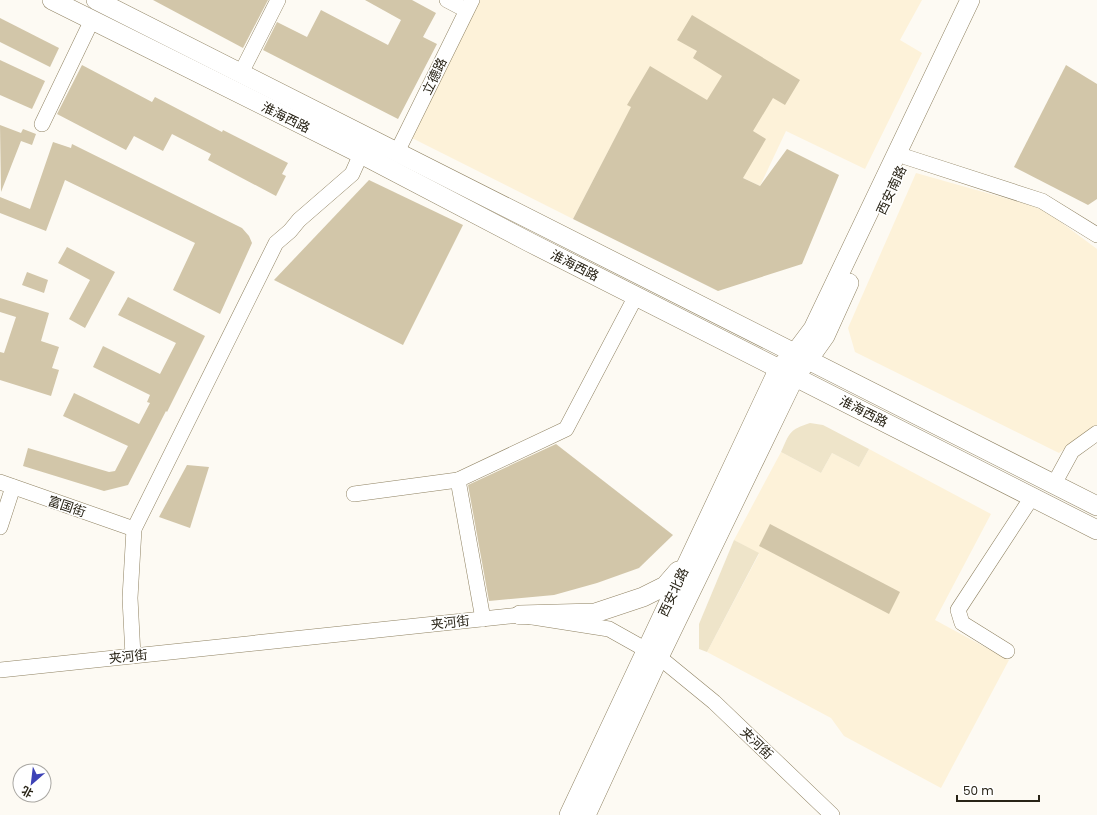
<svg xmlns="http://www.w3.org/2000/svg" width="1097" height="815" font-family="Poppins,'Noto Sans SC',sans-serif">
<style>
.built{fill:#fdf2d9}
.green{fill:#eee4c9}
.building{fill:#d2c6a9}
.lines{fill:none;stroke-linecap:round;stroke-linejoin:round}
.minor-casing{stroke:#8f8262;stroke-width:16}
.major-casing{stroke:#8f8262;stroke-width:20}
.minor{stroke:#fff;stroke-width:15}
.major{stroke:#fff;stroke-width:19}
.labels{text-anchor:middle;stroke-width:3;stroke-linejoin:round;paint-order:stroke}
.street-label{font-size:13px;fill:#282316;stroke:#fff}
</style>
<rect width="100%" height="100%" fill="#fdfaf3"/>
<!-- built -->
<g class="built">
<polygon points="472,0 922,0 900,40 922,53 865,169 786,131 760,186 624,121 573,219 406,135"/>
<polygon points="916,173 1026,204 1046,211 1097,249 1097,425 1059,453 855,352 848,328"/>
<polygon points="869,449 991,514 935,620 1009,660 941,788 844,736 831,718 707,652 759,554 734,540 781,452 821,473 832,453 859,467"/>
</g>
<!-- green -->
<g class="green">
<path d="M 810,423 L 823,425 L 869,449 L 859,467 L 832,453 L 821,473 L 781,452 C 790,432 789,430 810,423 Z"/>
<polygon points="734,540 759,553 707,652 699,649 699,624"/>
</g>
<!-- building -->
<g class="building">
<polygon points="153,0 268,0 243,48"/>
<polygon points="365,0 412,0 436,13 423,37 437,44 398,119 263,50 277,22 307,37 321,10 388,45 401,20"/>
<polygon points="692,15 800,80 785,105 773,98 753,131 766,139 743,178 760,186 787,149 839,175 802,264 718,291 573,219 631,107 627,105 650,66 707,100 722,76 693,58 697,51 677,40"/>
<polygon points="0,18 59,48 50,67 0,42"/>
<polygon points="0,60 45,81 32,109 0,95"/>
<polygon points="82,65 152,102 155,97 222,132 223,130 288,163 282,174 286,176 276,196 208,160 211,154 172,134 163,151 134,136 126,150 57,114"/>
<polygon points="1066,65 1097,84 1097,199 1088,205 1014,167"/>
<polygon points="0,125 21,133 23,129 36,134 32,145 21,141 1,192"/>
<polygon points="53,142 71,148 72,144 242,228 249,236 252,243 220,314 173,290 195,243 65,180 46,231 0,213 0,197 30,209"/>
<polygon points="369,180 463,225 403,345 274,280"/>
<polygon points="67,247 115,272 85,328 69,319 90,280 58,263"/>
<polygon points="27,272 48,280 44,293 22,285"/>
<polygon points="128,297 205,336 167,412 166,411 128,485 104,491 23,466 28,448 109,472 115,471 128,446 63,416 74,393 139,424 150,403 147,402 150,395 93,367 103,346 160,374 176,343 118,315"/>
<polygon points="0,298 49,313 41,341 59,347 52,368 59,370 51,396 0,380 0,352 4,353 16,317 0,312"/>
<polygon points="556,444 673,535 639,568 597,583 554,595 489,601 468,485"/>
<polygon points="187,465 209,467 190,528 159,517"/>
<polygon points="770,524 900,592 889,614 759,546"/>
</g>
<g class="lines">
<!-- minor casing -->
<g class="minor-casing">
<g id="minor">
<polyline points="447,0 466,10"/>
<polyline points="241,73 278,0"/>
<polyline points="42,124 92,20"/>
<polyline points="397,152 472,0"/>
<polyline points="906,157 1042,201 1097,235"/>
<polyline points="458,480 483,619"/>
<polyline points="0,482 134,529"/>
<polyline points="1054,484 1072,451 1097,433"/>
<polyline points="354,494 458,480 566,429 636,296"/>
<polyline points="0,527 13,487"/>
<polyline points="1007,651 962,623 958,610 1032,497"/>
<polyline points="133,656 130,598 134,529 276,243 290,231 299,220 352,174 361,154"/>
<polyline points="0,670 520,615 609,629 659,657 714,702 832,815"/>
</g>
</g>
<!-- major casing -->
<g class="major-casing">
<g id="major">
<polyline points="52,0 361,154 529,242 1097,530"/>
<polyline points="96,0 1097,506"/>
<polyline points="520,615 595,613 643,597 665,586 678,571"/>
<polyline points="569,815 779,368 795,353 813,329 970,0"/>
<polyline points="586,815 659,657 795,376 808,360 825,336 849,283"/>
</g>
</g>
<!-- minor -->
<use href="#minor" class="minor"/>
<!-- major -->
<use href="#major" class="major"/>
</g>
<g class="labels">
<!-- street labels -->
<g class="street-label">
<text transform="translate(434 76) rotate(-64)" y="5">立德路</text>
<text transform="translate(286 117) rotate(26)" y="5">淮海西路</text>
<text transform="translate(891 190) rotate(-65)" y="5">西安南路</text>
<text transform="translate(575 265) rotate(27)" y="5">淮海西路</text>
<text transform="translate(864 411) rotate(27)" y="5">淮海西路</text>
<text transform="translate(67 506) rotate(19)" y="5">富国街</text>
<text transform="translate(673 592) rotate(-65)" y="5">西安北路</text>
<text transform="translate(450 622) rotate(-6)" y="5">夹河街</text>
<text transform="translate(128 656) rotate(-6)" y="5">夹河街</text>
<text transform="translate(757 743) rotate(44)" y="5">夹河街</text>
</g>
</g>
<!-- north arrow -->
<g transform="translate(32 783) rotate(208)"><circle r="19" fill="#ffffff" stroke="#a9a7a2"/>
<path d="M0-3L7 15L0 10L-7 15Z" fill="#3d42b6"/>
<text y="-6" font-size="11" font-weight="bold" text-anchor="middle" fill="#282316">北</text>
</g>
<!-- scale -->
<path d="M957 795v6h82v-6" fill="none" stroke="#282316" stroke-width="2"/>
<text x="963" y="795" font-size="12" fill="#282316" stroke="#ffffff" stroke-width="3" paint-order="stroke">50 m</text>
</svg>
